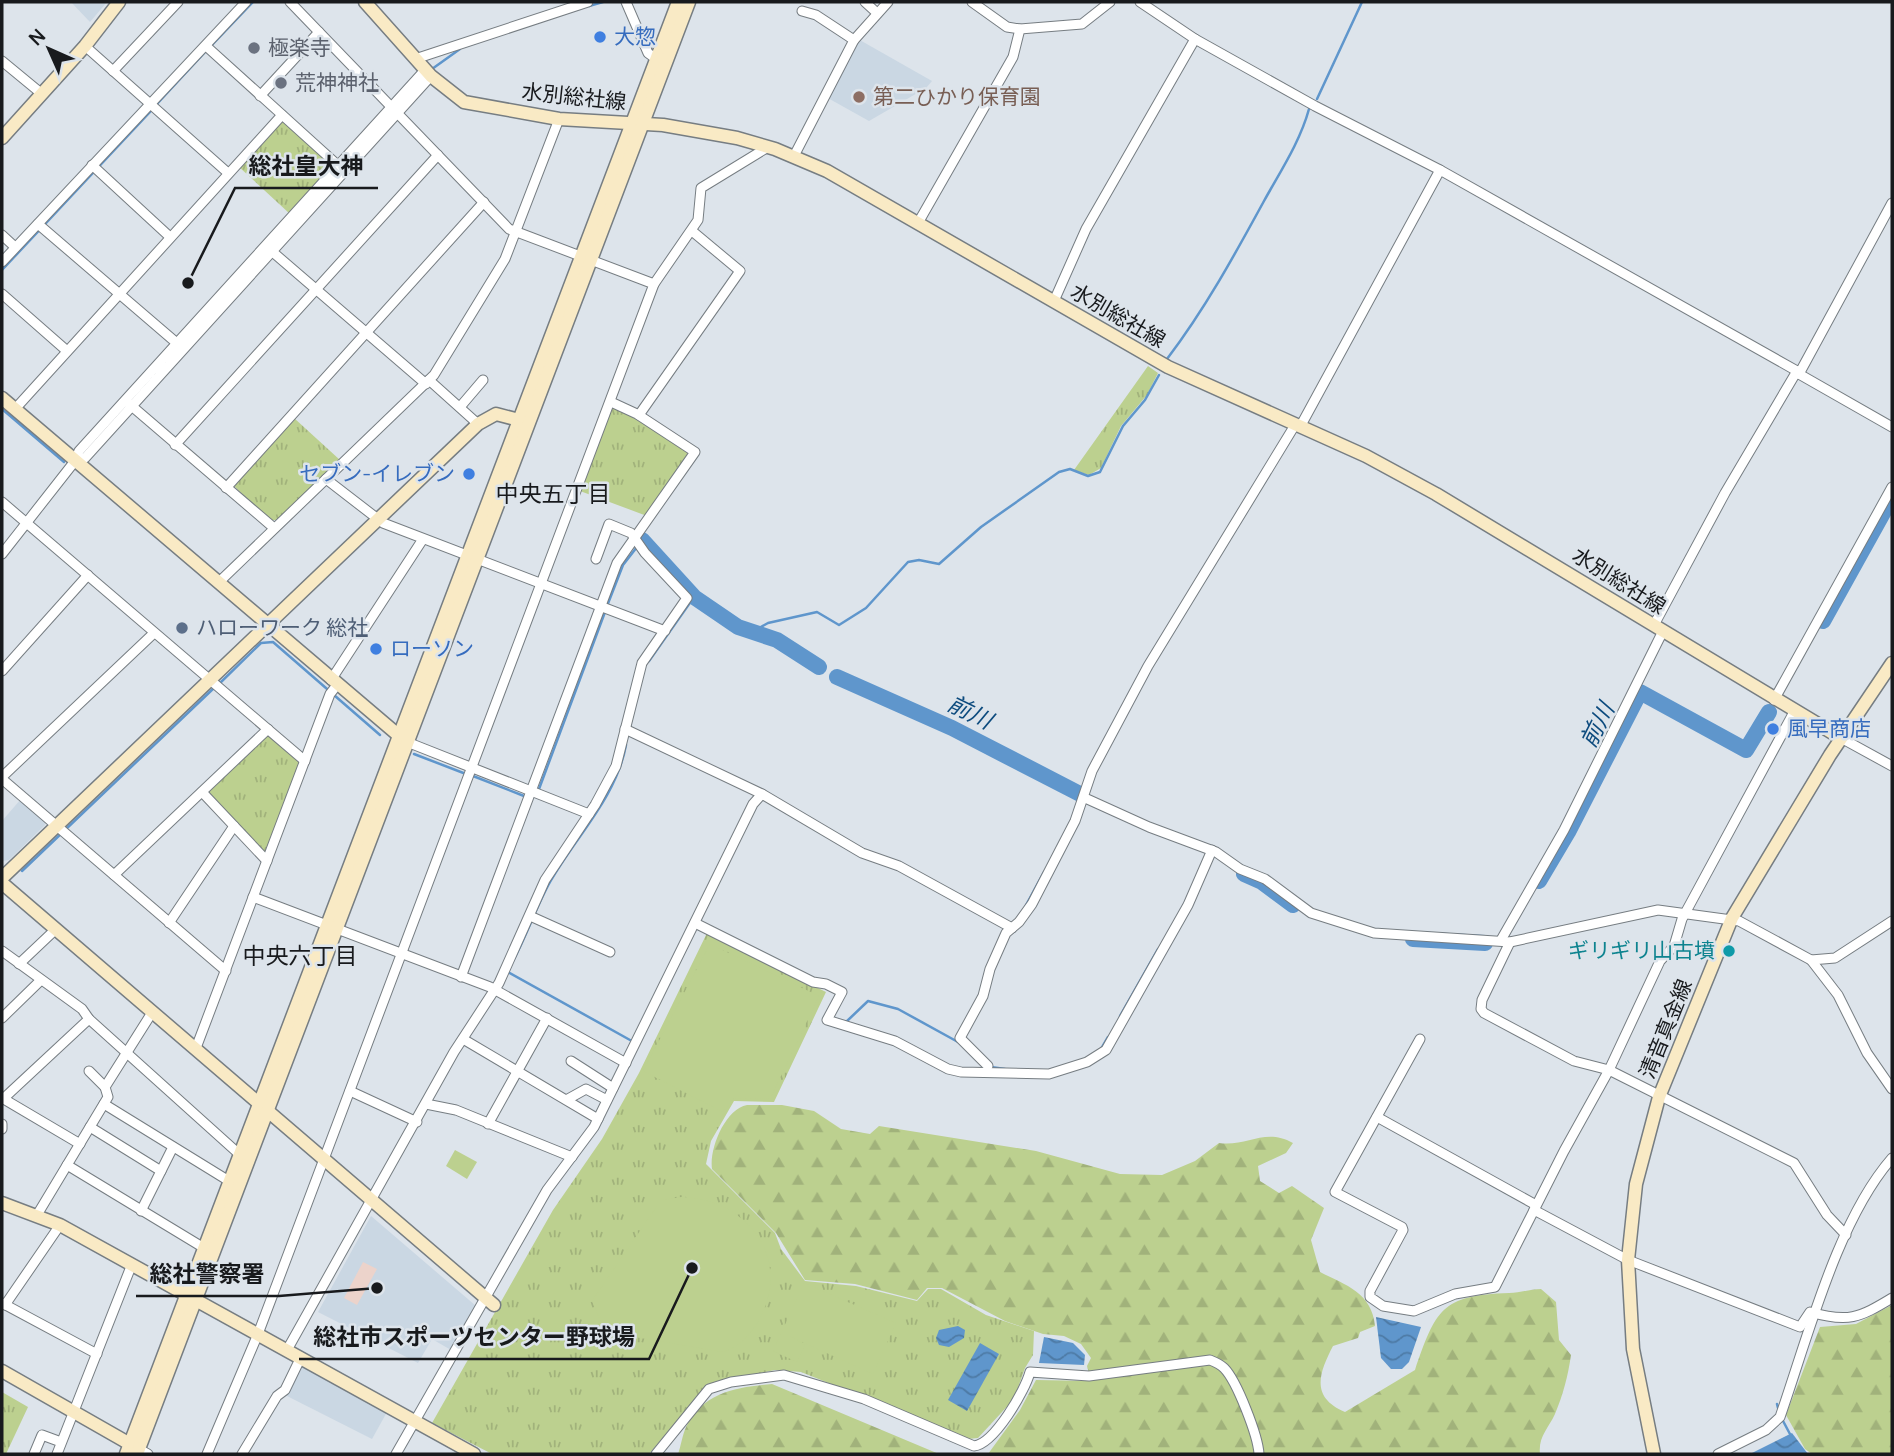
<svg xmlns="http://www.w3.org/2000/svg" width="1894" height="1456" font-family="Manrope,'Noto Sans JP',sans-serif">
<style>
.built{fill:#cad7e3}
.industrial{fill:#ecd3cb}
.grass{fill:url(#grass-tufts)}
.forest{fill:url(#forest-firs)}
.pitch{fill:#bcd08f}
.water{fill:url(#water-waves)}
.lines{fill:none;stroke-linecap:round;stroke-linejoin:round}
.stream{stroke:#5f96cc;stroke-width:2.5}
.river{stroke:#5f96cc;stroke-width:16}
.street-casing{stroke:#767d82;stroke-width:11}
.secondary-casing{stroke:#767d82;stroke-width:15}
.street{stroke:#fff;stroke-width:9}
.secondary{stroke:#f9eac5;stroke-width:12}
.shop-dot{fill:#3f7fe0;stroke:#dde4eb;stroke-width:2.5}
.worship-dot{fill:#6b7280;stroke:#dde4eb;stroke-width:2.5}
.education-dot{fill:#8d6e63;stroke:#dde4eb;stroke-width:2.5}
.service-dot{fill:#5c6f8a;stroke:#dde4eb;stroke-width:2.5}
.culture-dot{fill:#0f9aa8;stroke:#dde4eb;stroke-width:2.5}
.labels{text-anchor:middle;stroke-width:5;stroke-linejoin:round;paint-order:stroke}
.shop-label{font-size:21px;fill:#366cbe;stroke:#dde4eb;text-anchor:start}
.worship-label{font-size:21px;fill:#5b616d;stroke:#dde4eb;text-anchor:start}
.street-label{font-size:21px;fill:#181a1d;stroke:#dde4eb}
.education-label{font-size:21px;fill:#785e54;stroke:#dde4eb;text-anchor:start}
.service-label{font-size:21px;fill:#4e5e75;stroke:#dde4eb;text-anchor:start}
.culture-label{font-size:21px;fill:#0d838f;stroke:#dde4eb;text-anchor:end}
.neighbourhood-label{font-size:23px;fill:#181a1d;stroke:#dde4eb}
.water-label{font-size:23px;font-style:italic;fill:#0d4b7e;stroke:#dde4eb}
.leader{fill:none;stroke:#181a1d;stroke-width:2.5}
.callout-dot{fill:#181a1d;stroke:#dde4eb;stroke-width:2.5}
.callout-label{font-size:23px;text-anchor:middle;font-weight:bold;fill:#181a1d;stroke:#dde4eb;stroke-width:5;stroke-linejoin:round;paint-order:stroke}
</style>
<defs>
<pattern id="grass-tufts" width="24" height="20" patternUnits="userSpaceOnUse" patternTransform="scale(1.75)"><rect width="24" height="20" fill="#bcd08f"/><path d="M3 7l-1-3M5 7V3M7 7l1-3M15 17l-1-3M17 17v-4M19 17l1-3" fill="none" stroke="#a1b27b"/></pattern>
<pattern id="forest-firs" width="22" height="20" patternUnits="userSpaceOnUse" patternTransform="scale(1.75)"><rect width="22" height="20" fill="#bcd08f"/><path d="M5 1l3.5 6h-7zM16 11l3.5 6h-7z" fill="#a1b27b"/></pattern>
<pattern id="water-waves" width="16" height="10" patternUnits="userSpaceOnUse" patternTransform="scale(1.75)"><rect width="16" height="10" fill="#5f96cc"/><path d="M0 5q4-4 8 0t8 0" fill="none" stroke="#4d7aa5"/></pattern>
</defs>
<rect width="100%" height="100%" fill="#dde4eb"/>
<!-- built -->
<g class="built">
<polygon points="71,2 107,2 90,22"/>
<polygon points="858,39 932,81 926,88 869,121 826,97"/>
<polygon points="21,799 46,821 45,825 9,860 2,861 2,821"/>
<polygon points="371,1216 476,1306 451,1350 432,1339 418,1363 318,1312"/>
<polygon points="300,1364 387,1412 372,1439 283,1394"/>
</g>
<!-- industrial -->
<polygon class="industrial" points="363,1262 377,1269 357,1305 344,1298"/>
<!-- grass -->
<g class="grass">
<polygon points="280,120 285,120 333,163 332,168 290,214 238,166"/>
<polygon points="1148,366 1158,373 1147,395 1121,426 1101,468 1089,475 1074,470"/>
<polygon points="616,408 689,450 690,455 647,516 580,491 611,409"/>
<polygon points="294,418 340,460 278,520 269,520 233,485"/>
<polygon points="265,736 270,736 299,760 300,765 266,853 262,853 208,795 208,791"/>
<polygon points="707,933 826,992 774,1102 734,1101 711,1141 706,1164 775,1233 781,1249 805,1281 856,1286 917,1301 928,1289 941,1289 986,1315 1034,1331 1033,1355 1025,1368 1014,1399 978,1438 968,1439 801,1372 775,1370 708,1384 649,1454 492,1454 432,1423 553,1210 602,1139 639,1073"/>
<polygon points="2,1392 28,1407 6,1454 2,1454"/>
</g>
<!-- forest -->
<g class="forest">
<path d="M 747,1105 L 782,1105 L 814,1111 L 841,1129 L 870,1134 L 879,1126 L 1036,1151 L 1120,1174 L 1162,1175 L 1195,1161 L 1219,1143 C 1247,1147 1265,1127 1293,1143 L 1286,1153 L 1258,1166 L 1260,1181 L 1279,1193 L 1292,1186 L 1324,1208 L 1311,1240 L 1320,1272 C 1346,1285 1372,1293 1375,1326 L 1360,1332 L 1358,1338 L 1333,1346 C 1319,1373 1310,1397 1345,1412 L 1415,1370 C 1436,1310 1441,1295 1509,1293 C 1520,1293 1530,1289 1541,1289 L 1556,1302 L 1559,1340 L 1571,1355 C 1568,1376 1563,1395 1555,1414 C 1548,1429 1538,1437 1540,1454 L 988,1454 L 1020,1410 L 1036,1380 L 1091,1381 L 1087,1366 L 1091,1358 L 1081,1344 L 1064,1336 L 1043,1334 L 1005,1321 L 942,1288 L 927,1288 L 917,1300 L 855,1284 L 805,1280 L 776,1233 L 712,1169 C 709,1149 725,1109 747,1105 Z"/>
<polygon points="1892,1305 1892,1454 1812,1454 1805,1449 1786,1415 1820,1327 1856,1324"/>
<path d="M 772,1384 L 939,1454 L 678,1454 C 681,1446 682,1436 686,1427 C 703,1392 737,1387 772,1384 Z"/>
</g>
<!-- pitch -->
<g class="pitch">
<polygon points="710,944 819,996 770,1099 734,1098 723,1112 643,1071"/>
<polygon points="455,1150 477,1162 467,1179 446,1166"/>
<path d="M 681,1197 C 743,1198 792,1254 761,1316 C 753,1332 740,1347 723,1352 L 605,1332 L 592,1301 L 657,1206 L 663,1200 Z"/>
<polygon points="804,1283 896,1323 873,1374 789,1336 805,1345 797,1362 773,1351"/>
</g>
<!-- water -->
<g class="water">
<polygon points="1376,1317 1421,1327 1409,1362 1402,1369 1391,1369 1381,1358"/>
<polygon points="958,1326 965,1330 964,1338 949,1347 939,1345 936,1338 939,1330"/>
<polygon points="1044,1337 1073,1343 1085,1355 1084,1365 1039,1363"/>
<polygon points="980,1343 999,1354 967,1411 948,1400"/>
<polygon points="1792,1433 1808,1454 1750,1454"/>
</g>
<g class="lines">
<!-- stream -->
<g class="stream">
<polyline points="589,6 603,2"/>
<polyline points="211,46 253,2"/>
<polyline points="432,69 460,49"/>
<polyline points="1317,99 1362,2"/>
<polyline points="156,105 206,51"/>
<polyline points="2,270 150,112"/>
<path d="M 1167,359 C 1205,309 1234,256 1264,201 C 1280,172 1300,142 1309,109"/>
<polyline points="2,409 64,462"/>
<polyline points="607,606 623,565 637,547"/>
<polyline points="754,631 768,623 817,612 839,625 866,608 908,562 919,560 939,564 981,527 1059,472 1070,469 1088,476 1100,472 1123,426 1145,400 1159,375"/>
<polyline points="649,661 694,597"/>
<polyline points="220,683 261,643 273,642 380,735"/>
<polyline points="414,754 466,774"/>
<polyline points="473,776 524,796"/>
<polyline points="539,789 605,612"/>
<polyline points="22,871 215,687"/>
<polyline points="1025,907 1044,872"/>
<path d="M 513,961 C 527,935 536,907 550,882 C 576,836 616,798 626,745"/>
<polyline points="508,972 630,1040"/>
<polyline points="1120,1016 1158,949"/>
<polyline points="846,1022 868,1001 898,1009 958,1042"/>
<polyline points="1101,1049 1108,1037"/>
<polyline points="991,1067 1005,1069"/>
<polyline points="1777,1404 1778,1408"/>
<polyline points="1782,1419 1791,1436"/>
</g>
<!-- river -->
<g class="river">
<polyline points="642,540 694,597 738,627 777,640 819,667"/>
<polyline points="1823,621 1892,497"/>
<polyline points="837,677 952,728 1080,794"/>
<polyline points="1244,874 1262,882 1293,905"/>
<polyline points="1539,881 1568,832 1640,692 1746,750 1769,712"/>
<polyline points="1413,939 1485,943"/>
</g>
<!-- street casing -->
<g class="street-casing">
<g id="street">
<polyline points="626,2 648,53 655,58"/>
<polyline points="865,2 877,13"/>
<polyline points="972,2 1007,27 1020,29 1082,24 1110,2"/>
<polyline points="1140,2 1195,39 1315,106 1440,170 1797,371 1799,374 1892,427"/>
<polyline points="802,11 816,15 854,40"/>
<polyline points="85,46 228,173"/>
<polyline points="206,46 342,169"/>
<polyline points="415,59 588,2"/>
<polyline points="2,61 42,94"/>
<polyline points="425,70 79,451 75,461 85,458 431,76"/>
<polyline points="113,71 178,2"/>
<polyline points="260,96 319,32"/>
<polyline points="794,156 854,40 888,2"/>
<polyline points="92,165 170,237"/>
<polyline points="918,223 1013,57 1020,29"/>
<polyline points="38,224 179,345"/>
<polyline points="2,235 15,247"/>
<polyline points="268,248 426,384"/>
<polyline points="2,262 246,2"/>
<polyline points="654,284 698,220 701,188 768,147"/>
<polyline points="2,294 67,351"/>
<polyline points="1054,301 1086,229 1195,39"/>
<polyline points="1799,374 1892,203"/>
<polyline points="429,380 478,424"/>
<polyline points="127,402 274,528"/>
<polyline points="460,407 483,380"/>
<polyline points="15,409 282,115"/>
<polyline points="639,415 740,271 692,231"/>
<polyline points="1300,427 1440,170"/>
<polyline points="175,445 438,155"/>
<polyline points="326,479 383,523 665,631"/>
<polyline points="226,488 484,202"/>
<polyline points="2,502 305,761"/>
<polyline points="2,554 75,461"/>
<polyline points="218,583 434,375 505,259 559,119"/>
<polyline points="1654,625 1725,493 1797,371"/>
<polyline points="2,671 88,575"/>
<polyline points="331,680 423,539"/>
<polyline points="1774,700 1892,487"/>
<polyline points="625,729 762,794 862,853 899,866 1012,928"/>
<polyline points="1841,738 1892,766"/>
<polyline points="407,742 589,814"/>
<polyline points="2,777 154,633"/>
<polyline points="2,779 226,971"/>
<polyline points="202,792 267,861"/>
<polyline points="1085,798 1149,827 1216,852 1240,869 1265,879 1311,913 1374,933 1510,942 1658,910 1739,921 1811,960 1838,995 1867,1053 1892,1089"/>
<polyline points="114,875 268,729"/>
<polyline points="253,897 490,987 626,1063"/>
<polyline points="530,916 610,952"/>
<polyline points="169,923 234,826"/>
<polyline points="695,923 813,982 826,984 842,992 827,1020 895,1041 948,1069 961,1072 1049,1074 1087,1062 1106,1050 1188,905 1212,850"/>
<polyline points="1501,940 1564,830 1663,631"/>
<polyline points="1510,942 1482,1000 1481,1009 1484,1013 1574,1061 1609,1070 1794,1163 1827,1215 1846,1235"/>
<polyline points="2,951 82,1009 89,1019 239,1154"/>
<polyline points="1811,960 1835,958 1892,921"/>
<polyline points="19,964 56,929"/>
<polyline points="461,977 617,563 695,452 637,414 611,402"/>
<polyline points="2,1018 41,980"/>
<polyline points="463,1039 598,1119"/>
<polyline points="1420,1039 1335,1192 1402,1227 1403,1230 1370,1291 1370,1297 1383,1306 1414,1311 1455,1294 1495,1287 1564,1151 1609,1070 1660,961 1674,946 1682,919 1794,712"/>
<polyline points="196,1048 330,694 337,685"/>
<polyline points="571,1061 613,1088"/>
<polyline points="988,1066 960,1038 983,996 990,969 1006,933 1019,922 1032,904 1075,821 1092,771 1148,666 1295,425"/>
<polyline points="89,1071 105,1087"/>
<polyline points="350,1091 417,1122"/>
<polyline points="2,1098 80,1144"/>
<polyline points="3,1099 89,1019"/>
<polyline points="568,1099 586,1089 607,1100"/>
<polyline points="104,1104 229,1181"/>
<polyline points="426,1104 456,1110 572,1157"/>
<polyline points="1377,1117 1536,1205"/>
<polyline points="2,1124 2,1129"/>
<polyline points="488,1124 547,1018"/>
<polyline points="90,1127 161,1171"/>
<polyline points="67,1165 204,1248"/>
<path d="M 1534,1210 L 1628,1260 L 1800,1327 L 1810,1312 C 1848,1323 1859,1318 1892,1298"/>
<polyline points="141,1211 173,1147"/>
<polyline points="37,1215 108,1097 105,1087 153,1011"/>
<polyline points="2,1303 97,1354"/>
<polyline points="5,1305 60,1225"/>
<polyline points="287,1350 454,1052 499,983 545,880 595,805 616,766 642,663 687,598 645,553 631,533 609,524 596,559"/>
<polyline points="139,1449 148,1454"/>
<polyline points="34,1454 42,1435 61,1442"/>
<polyline points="57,1454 132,1264"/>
<polyline points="207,1454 258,1334 654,284 509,229 290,2"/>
<polyline points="242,1454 277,1396 285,1390 301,1357"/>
<polyline points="396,1454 547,1190 594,1127 753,804 762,794"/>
<path d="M 656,1454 L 709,1389 L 731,1382 L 784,1375 L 864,1399 L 974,1446 C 994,1444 1025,1391 1030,1372 L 1089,1376 L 1210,1360 C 1215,1362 1220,1364 1224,1368 C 1237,1381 1258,1436 1259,1454"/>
<path d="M 1718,1454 L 1766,1430 L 1780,1417 C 1808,1337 1837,1221 1892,1158"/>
</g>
</g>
<!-- secondary casing -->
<g class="secondary-casing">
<g id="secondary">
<polyline points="365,2 431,76 464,102 559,119 663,125 737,138 775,149 827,171 1168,367 1366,456 1436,494 1841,738"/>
<polyline points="2,138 85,46 119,2"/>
<polyline points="2,398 404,740"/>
<polyline points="2,878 478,424 496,414 523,421"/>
<polyline points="2,883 494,1305"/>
<polyline points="2,1203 60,1225 474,1454"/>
<polyline points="2,1371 130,1444"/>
<polyline points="126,1454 678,2"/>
<polyline points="137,1454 689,2"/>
<polyline points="1654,1454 1633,1349 1628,1260 1636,1184 1659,1097 1732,918 1830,755 1892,663"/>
</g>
</g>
<!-- street -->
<use href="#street" class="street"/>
<!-- secondary -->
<use href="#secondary" class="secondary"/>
</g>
<!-- markers -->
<g class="shop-dot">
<circle cx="600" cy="37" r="7"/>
<circle cx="469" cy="474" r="7"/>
<circle cx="376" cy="649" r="7"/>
<circle cx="1773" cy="729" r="7"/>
</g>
<g class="worship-dot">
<circle cx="254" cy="48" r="7"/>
<circle cx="281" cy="83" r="7"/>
</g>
<circle class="education-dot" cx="859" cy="97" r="7"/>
<circle class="service-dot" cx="182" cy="628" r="7"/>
<circle class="culture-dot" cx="1729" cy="951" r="7"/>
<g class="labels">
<!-- shop labels -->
<g class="shop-label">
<text x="614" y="44">大惣</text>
<text x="455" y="481" text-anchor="end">セブン-イレブン</text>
<text x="390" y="656">ローソン</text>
<text x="1787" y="736">風早商店</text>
</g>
<!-- worship labels -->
<g class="worship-label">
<text x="268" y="55">極楽寺</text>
<text x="295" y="90">荒神神社</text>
</g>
<!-- street labels -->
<g class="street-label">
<text transform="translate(574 97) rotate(6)" y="7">水別総社線</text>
<text transform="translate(1118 316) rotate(30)" y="7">水別総社線</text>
<text transform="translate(1619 581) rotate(32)" y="7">水別総社線</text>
<text transform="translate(1666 1029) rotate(-68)" y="7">清音真金線</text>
</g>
<!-- education labels -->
<g class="education-label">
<text x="873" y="104">第二ひかり保育園</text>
</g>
<!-- service labels -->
<g class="service-label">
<text x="196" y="635">ハローワーク 総社</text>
</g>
<!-- culture labels -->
<g class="culture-label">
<text x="1715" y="958">ギリギリ山古墳</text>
</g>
<!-- neighbourhood labels -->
<g class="neighbourhood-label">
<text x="553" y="502">中央五丁目</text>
<text x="300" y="964">中央六丁目</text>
</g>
<!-- water labels -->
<g class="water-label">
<text transform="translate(970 712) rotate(26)" y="8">前川</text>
<text transform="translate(1597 725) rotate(-63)" y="8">前川</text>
</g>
</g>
<!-- callouts -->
<path class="leader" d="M188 283L235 188H378M377 1288L279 1296H136M692 1268L649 1359H299"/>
<g class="callout-dot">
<circle cx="188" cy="283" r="7"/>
<circle cx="377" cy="1288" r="7"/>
<circle cx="692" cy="1268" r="7"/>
</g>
<g class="callout-label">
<text x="306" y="174">総社皇大神</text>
<text x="207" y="1282">総社警察署</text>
<text x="474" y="1345">総社市スポーツセンター野球場</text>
</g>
<!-- border -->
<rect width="1894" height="1456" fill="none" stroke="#181a1d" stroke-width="7"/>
<!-- north arrow -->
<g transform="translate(49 49) rotate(315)" stroke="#dde4eb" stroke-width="5" paint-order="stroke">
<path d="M0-5L12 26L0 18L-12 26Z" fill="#181a1d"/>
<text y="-10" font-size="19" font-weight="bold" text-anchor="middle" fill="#181a1d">N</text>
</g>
</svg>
